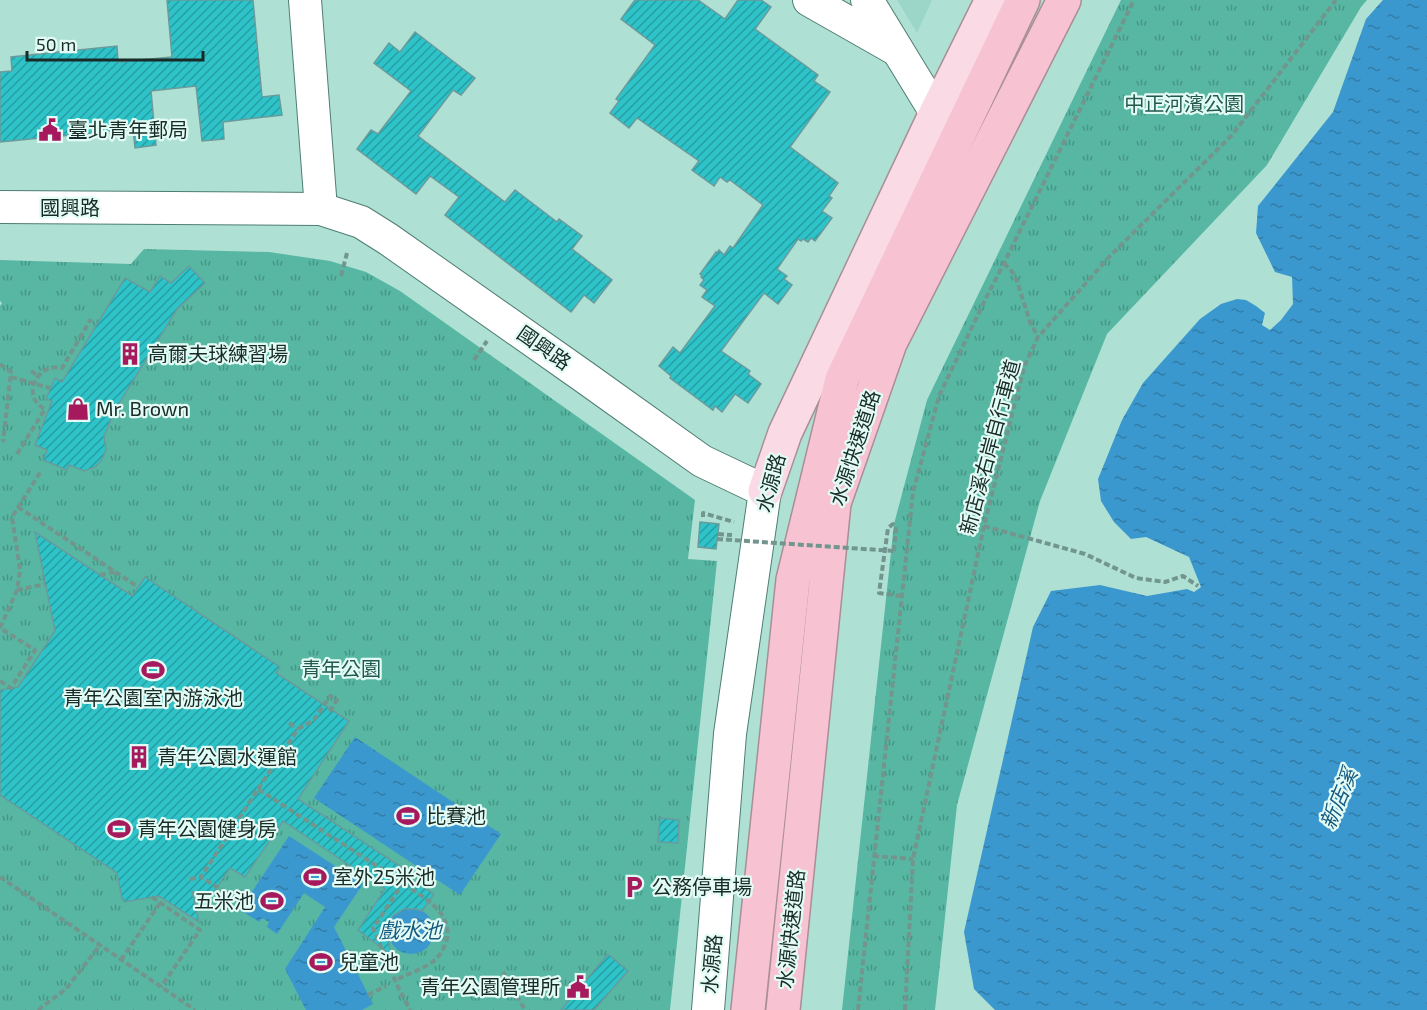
<svg xmlns="http://www.w3.org/2000/svg" width="1427" height="1010" font-family="'Exo 2','Noto Sans TC',sans-serif">
<style>
.built{fill:#9cd6c8}
.park{fill:url(#park-tufts)}
.water{fill:url(#water-ripples)}
.building{fill:url(#building-hatch);stroke:#6a9b9c;stroke-width:1.5}
.lines{fill:none;stroke-linecap:round;stroke-linejoin:round}
.minor-casing{stroke:#4f7d72;stroke-width:34}
.major-casing{stroke:#a98e96;stroke-width:36}
.highway-casing{stroke:#a98e96;stroke-width:36}
.path{stroke:#72968d;stroke-width:4;stroke-dasharray:6 3;stroke-linecap:butt}
.minor{stroke:#fff;stroke-width:32}
.major{stroke:#fadbe5;stroke-width:33}
.highway{stroke:#f7c3d3;stroke-width:33}
.path-bridge{stroke:#72968d;stroke-width:4;stroke-dasharray:6 3;stroke-linecap:butt}
.labels{text-anchor:middle;stroke-width:4.5;stroke-linejoin:round;paint-order:stroke}
.park-label{font-size:20px;fill:#24594e;stroke:#e3fbf5}
.poi-label{font-size:20px;fill:#182b26;stroke:#e3fbf5;text-anchor:start}
.street-label{font-size:20px;fill:#182b26;stroke:#e3fbf5}
.water-label{font-size:21px;font-style:italic;fill:#165a7f;stroke:#e3fbf5}
</style>
<defs>
<pattern id="park-tufts" width="24" height="20" patternUnits="userSpaceOnUse" patternTransform="scale(1.5)"><rect width="24" height="20" fill="#57b7a3"/><path d="M3 7l-1-3M5 7V3M7 7l1-3M15 17l-1-3M17 17v-4M19 17l1-3" fill="none" stroke="#479585"/></pattern>
<pattern id="water-ripples" width="26" height="14" patternUnits="userSpaceOnUse" patternTransform="scale(1.5)"><rect width="26" height="14" fill="#3b98ce"/><path d="M2 4q2-2 4 0t4 0M15 11q2-2 4 0t4 0" fill="none" stroke="#317ca7"/></pattern>
<pattern id="building-hatch" width="6" height="6" patternUnits="userSpaceOnUse" patternTransform="scale(1.5)"><rect width="6" height="6" fill="#2ec3c8"/><path d="M-1 1l2-2M0 6l6-6M5 7l2-2" fill="none" stroke="#269fa2"/></pattern>
</defs>
<rect width="100%" height="100%" fill="#afe0d4"/>
<!-- built -->
<polygon class="built" points="897,0 932,0 917,33"/>
<!-- park -->
<g class="park">
<polygon points="1121,0 1367,0 1361,7 1267,165 1107,334 1040,501 957,805 935,1010 842,1010 894,524 927,400"/>
<polygon points="144,249 269,252 330,261 366,272 400,291 695,500 688,559 717,561 670,1010 0,1010 0,306 2,303 0,301 0,260 131,264"/>
</g>
<!-- water -->
<g class="water">
<polygon points="1383,0 1427,0 1427,1010 995,1010 974,989 964,932 1033,627 1051,591 1100,585 1147,596 1187,589 1194,592 1201,587 1189,557 1146,537 1131,539 1114,522 1101,501 1098,479 1122,420 1143,383 1200,319 1221,304 1237,299 1246,300 1256,306 1265,313 1262,325 1270,330 1281,320 1293,304 1292,277 1275,272 1256,233 1258,206 1333,112 1366,19"/>
<polygon points="355,737 501,834 460,895 314,798"/>
<polygon points="289,836 363,884 334,927 373,1004 362,1010 306,1010 285,969 325,907 304,893 277,934 267,927 269,922 262,918 259,922 240,910"/>
<circle cx="411" cy="931" r="23"/>
</g>
<!-- building -->
<g class="building">
<polygon points="167,0 253,0 262,97 279,95 282,115 223,122 224,139 202,141 196,86 151,91 156,145 135,148 133,129 0,142 0,72 12,71 11,57 117,46 118,62 172,57"/>
<polygon points="635,0 698,0 725,19 738,0 761,0 771,7 755,29 818,75 814,81 830,92 790,147 838,183 829,196 832,198 822,211 832,218 815,241 811,238 808,242 803,239 801,241 798,239 777,269 787,276 784,279 792,285 778,304 764,293 721,351 750,371 748,374 761,384 748,403 735,394 722,412 715,406 713,410 670,378 671,376 659,366 673,347 680,353 715,306 702,297 707,290 700,285 704,280 701,277 702,275 700,274 716,252 717,253 719,250 724,255 730,246 733,248 763,205 730,180 727,182 720,177 714,186 692,170 699,161 637,118 629,128 610,113 619,101 616,99 655,45 621,19"/>
<polygon points="415,32 475,78 461,95 453,90 418,136 505,202 515,190 557,222 559,219 582,236 572,249 612,280 594,303 584,295 571,312 445,215 459,197 430,176 416,194 357,149 371,130 378,134 411,91 374,63 389,43 400,52"/>
<polygon points="189,266 205,283 177,309 115,410 104,436 106,450 101,461 95,467 84,471 69,465 67,470 43,460 47,450 35,445 52,401 46,399 55,378 62,382 125,278 150,292 160,276 171,283"/>
<polygon points="700,522 719,524 716,549 698,547"/>
<polygon points="35,532 132,596 145,577 280,667 276,673 349,721 298,799 406,870 404,874 410,877 409,878 434,894 422,911 416,909 404,909 394,915 391,919 388,930 390,954 358,930 385,889 283,821 245,877 230,868 207,902 192,891 199,922 159,896 124,902 123,898 122,899 117,873 0,795 0,690 18,687 55,631"/>
<polygon points="660,818 679,820 678,843 658,842"/>
<polygon points="608,954 628,971 594,1010 561,1010"/>
</g>
<g class="lines">
<!-- minor casing -->
<g class="minor-casing">
<g id="minor">
<polyline points="305,0 321,209"/>
<polyline points="809,0 897,50"/>
<polyline points="867,0 936,113"/>
<polyline points="0,207 321,209 361,222 388,239 583,376 702,461 765,491 730,734 708,1010"/>
</g>
</g>
<!-- major casing -->
<g class="major-casing">
<polyline id="major" points="765,491 785,433 936,113 992,0"/>
</g>
<!-- highway casing -->
<g class="highway-casing">
<g id="highway">
<polyline points="748,1010 793,580 842,379 1023,0"/>
<polyline points="783,1010 834,503 890,343 1064,0"/>
</g>
</g>
<!-- path -->
<g class="path">
<polyline points="1004,263 1015,275 1030,322 1038,337"/>
<polyline points="341,276 347,253"/>
<polyline points="474,360 487,341"/>
<polyline points="0,364 11,372 3,442"/>
<polyline points="31,371 38,376"/>
<polyline points="11,377 50,388"/>
<path d="M 17,454 L 45,409 C 20,397 37,362 62,368 L 91,319"/>
<polyline points="18,507 138,587"/>
<polyline points="703,517 703,513 734,522"/>
<polyline points="984,526 1085,554 1136,578 1165,582 1183,576 1198,586"/>
<polyline points="718,534 732,535"/>
<polyline points="894,551 896,527 893,524 888,528 879,593 900,596"/>
<polyline points="100,575 116,572"/>
<polyline points="17,590 46,584"/>
<polyline points="0,628 17,590 20,570 12,517 41,471"/>
<polyline points="0,681 11,688 35,650 0,628"/>
<polyline points="289,723 298,729"/>
<polyline points="258,789 298,729 314,720 330,696 337,700 328,714"/>
<polyline points="873,856 913,859"/>
<polyline points="0,877 195,1010"/>
<polyline points="190,879 201,877"/>
<polyline points="226,893 201,877 258,789 403,883 373,928 397,985 410,1010"/>
<polyline points="152,897 200,930 161,987"/>
<polyline points="121,960 160,903"/>
<polyline points="503,972 525,1010"/>
<path d="M 398,979 C 410,973 426,968 436,959 C 441,954 445,946 447,939 C 452,911 422,897 403,883"/>
<polyline points="368,995 386,986"/>
<polyline points="38,1010 66,989 100,945"/>
<polyline points="858,1010 913,492 939,396 985,300 1004,263 1134,0"/>
<polyline points="905,1010 913,859 984,526 1024,367 1038,337 1110,256 1232,135 1336,0"/>
</g>
<!-- minor -->
<use href="#minor" class="minor"/>
<!-- major -->
<use href="#major" class="major"/>
<!-- highway -->
<use href="#highway" class="highway"/>
<!-- path-bridge -->
<polyline class="path-bridge" points="717,539 894,551"/>
</g>
<!-- icons -->
<defs>
<g id="civic-bare" transform="scale(1.8)"><path d="M-.6-6.5H3V-4.5H.6V-3L4-1V1h2V6H-6V1h2V-1L-.6-3ZM-1.2 2.5V6h2.4V2.5Z" fill="#a6195d" stroke="#e3fbf5" stroke-width="2.5" paint-order="stroke"/></g>
<g id="building-bare" transform="scale(1.8)"><path d="M-4-6H4V6H1V3H-1V6H-4ZM-2.5-4.3h1.7v1.8h-1.7ZM.8-4.3h1.7v1.8H.8ZM-2.5-1h1.7V.8h-1.7ZM.8-1h1.7V.8H.8Z" fill="#a6195d" stroke="#e3fbf5" stroke-width="2.5" paint-order="stroke"/></g>
<g id="shop-bare" transform="scale(1.8)"><path d="M-5-2.5h2.3a2.7 3.5 0 0 1 5.4 0H5L5.5 6h-11ZM-1.5-2.5h3a1.5 2.3 0 0 0-3 0Z" fill="#a6195d" stroke="#e3fbf5" stroke-width="2.5" paint-order="stroke"/></g>
<g id="stadium-bare" transform="scale(1.8)"><path d="M0-5a6.5 5 0 1 0 0 10a6.5 5 0 1 0 0-10ZM-3.5-1.8h7v3.6h-7Z" fill="#a6195d" stroke="#e3fbf5" stroke-width="2.5" paint-order="stroke"/></g>
<g id="parking-bare" transform="scale(1.8)"><path d="M-3.5-5.5H1a3.5 3.5 0 0 1 0 7H-1V5.5H-3.5ZM-1-3.4V-.6H.8a1.4 1.4 0 0 0 0-2.8Z" fill="#a6195d" stroke="#e3fbf5" stroke-width="2.5" paint-order="stroke"/></g>
</defs>
<g fill-rule="evenodd">
<use href="#civic-bare" x="50" y="130"/>
<use href="#building-bare" x="130" y="354"/>
<use href="#shop-bare" x="78" y="409"/>
<use href="#stadium-bare" x="153" y="670"/>
<use href="#building-bare" x="139" y="757"/>
<use href="#stadium-bare" x="408" y="816"/>
<use href="#stadium-bare" x="119" y="829"/>
<use href="#stadium-bare" x="315" y="877"/>
<use href="#parking-bare" x="634" y="887"/>
<use href="#stadium-bare" x="272" y="901"/>
<use href="#stadium-bare" x="321" y="962"/>
<use href="#civic-bare" x="578" y="987"/>
</g>
<g class="labels">
<!-- park labels -->
<g class="park-label">
<text x="1184" y="111">中正河濱公園</text>
<text x="341" y="676">青年公園</text>
</g>
<!-- poi labels -->
<g class="poi-label">
<text x="68" y="137">臺北青年郵局</text>
<text x="148" y="361">高爾夫球練習場</text>
<text x="96" y="416">Mr. Brown</text>
<text x="153" y="705" text-anchor="middle">青年公園室內游泳池</text>
<text x="157" y="764">青年公園水運館</text>
<text x="426" y="823">比賽池</text>
<text x="137" y="836">青年公園健身房</text>
<text x="333" y="884">室外25米池</text>
<text x="652" y="894">公務停車場</text>
<text x="254" y="908" text-anchor="end">五米池</text>
<text x="339" y="969">兒童池</text>
<text x="560" y="994" text-anchor="end">青年公園管理所</text>
</g>
<!-- street labels -->
<g class="street-label">
<text x="70" y="215">國興路</text>
<text transform="translate(544 348) rotate(35)" y="7">國興路</text>
<text transform="translate(990 447) rotate(-75)" y="7">新店溪右岸自行車道</text>
<text transform="translate(855 448) rotate(-72)" y="7">水源快速道路</text>
<text transform="translate(771 483) rotate(-75)" y="7">水源路</text>
<text transform="translate(791 929) rotate(-84)" y="7">水源快速道路</text>
<text transform="translate(712 964) rotate(-85)" y="7">水源路</text>
</g>
<!-- water labels -->
<g class="water-label">
<text transform="translate(1339 799) rotate(-67)" y="7">新店溪</text>
<text x="410" y="938">戲水池</text>
</g>
</g>
<!-- scale -->
<path d="M27 51v9h176v-9" fill="none" stroke="#182b26" stroke-width="3"/>
<text x="36" y="51" font-size="18" fill="#182b26" stroke="#e3fbf5" stroke-width="4.5" paint-order="stroke">50 m</text>
</svg>
